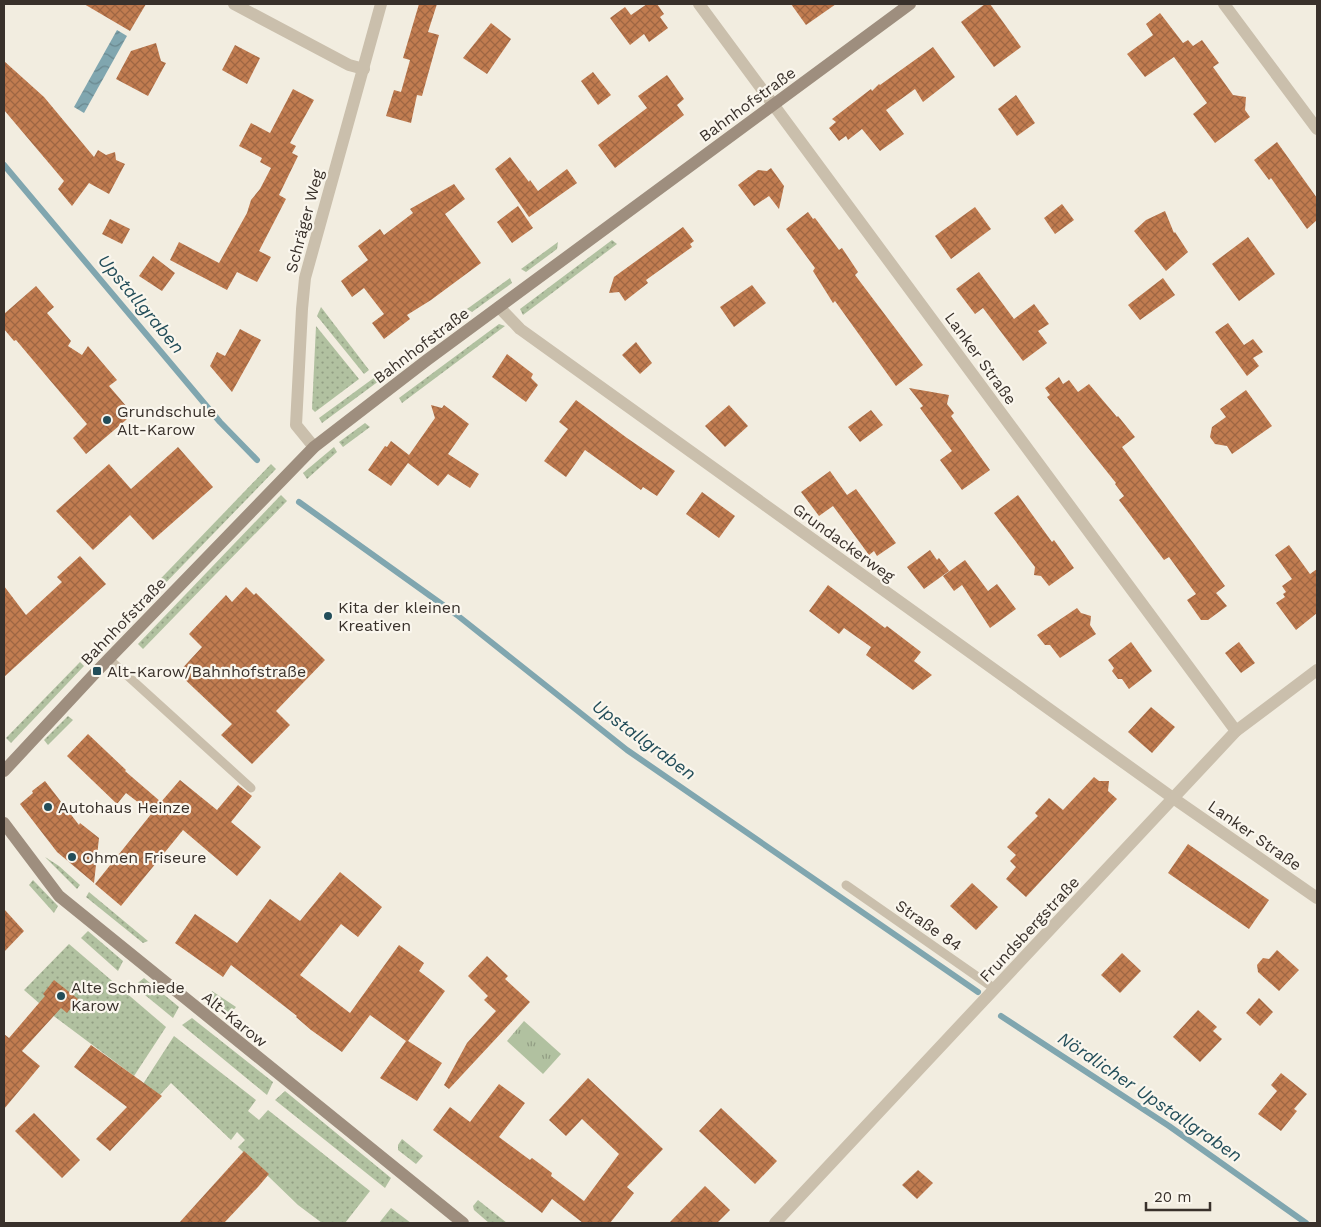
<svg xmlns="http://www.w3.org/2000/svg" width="1321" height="1227" font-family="'Work Sans',sans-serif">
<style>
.grass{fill:url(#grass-dots)}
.park{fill:url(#park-tufts)}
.water{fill:url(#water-waves)}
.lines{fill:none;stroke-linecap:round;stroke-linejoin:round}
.stream{stroke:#80a6af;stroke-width:6}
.building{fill:url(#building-cross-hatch)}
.lane{stroke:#cabfac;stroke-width:9}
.street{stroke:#cabfac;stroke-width:12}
.secondary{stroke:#9e8e7e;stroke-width:12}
.poi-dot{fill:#224d59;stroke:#faf6ed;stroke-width:2}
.labels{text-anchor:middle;stroke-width:4.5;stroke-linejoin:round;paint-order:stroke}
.street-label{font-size:16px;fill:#39312b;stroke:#faf6ed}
.poi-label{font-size:16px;fill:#39312b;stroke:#faf6ed;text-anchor:start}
.water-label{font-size:18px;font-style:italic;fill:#224d59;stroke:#faf6ed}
</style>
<defs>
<pattern id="grass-dots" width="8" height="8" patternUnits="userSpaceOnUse" patternTransform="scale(1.25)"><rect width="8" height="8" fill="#b1c1a0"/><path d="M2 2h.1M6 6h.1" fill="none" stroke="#919d83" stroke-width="1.8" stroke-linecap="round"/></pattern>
<pattern id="park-tufts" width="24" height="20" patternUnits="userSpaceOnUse" patternTransform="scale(1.25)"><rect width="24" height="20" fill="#b1c1a0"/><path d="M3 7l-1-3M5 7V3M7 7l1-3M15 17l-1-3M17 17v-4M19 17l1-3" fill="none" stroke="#919d83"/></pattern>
<pattern id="water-waves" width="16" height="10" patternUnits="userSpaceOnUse" patternTransform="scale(1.25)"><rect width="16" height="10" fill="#80a6af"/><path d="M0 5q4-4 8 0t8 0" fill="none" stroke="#6a888f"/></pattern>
<pattern id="building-cross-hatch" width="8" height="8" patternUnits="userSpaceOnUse" patternTransform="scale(1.25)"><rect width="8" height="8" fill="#c17c50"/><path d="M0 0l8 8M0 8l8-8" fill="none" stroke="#9e6643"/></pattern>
</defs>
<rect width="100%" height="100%" fill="#f2ede0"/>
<!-- grass -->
<g class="grass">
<polygon points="612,240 617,244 523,315 520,309"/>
<polygon points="558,242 557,249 526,272 521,269"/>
<polygon points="510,278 512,283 472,312 467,309"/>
<polygon points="321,307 369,370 364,374 317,316"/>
<polygon points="499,324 505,326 402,403 399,398"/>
<polygon points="316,326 359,379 315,412 312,409"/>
<polygon points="445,326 448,330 322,423 319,418"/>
<polygon points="365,423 370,427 343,447 339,442"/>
<polygon points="334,447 337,452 307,479 303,473"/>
<polygon points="271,464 276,469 122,628 117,624"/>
<polygon points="281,495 287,501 143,649 138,644"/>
<polygon points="80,662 84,666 11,743 6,738"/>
<polygon points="68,716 73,720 48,745 44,740"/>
<polygon points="45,857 59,866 80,885 77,889"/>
<polygon points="33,880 58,906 54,913 29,885"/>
<polygon points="89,892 148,941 143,943 86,897"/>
<polygon points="88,931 123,961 118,971 81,938"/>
<polygon points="69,944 166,1027 134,1076 55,1017 24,990"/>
<polygon points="144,978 179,1007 173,1018 134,986"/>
<polygon points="212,991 236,1007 230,1014 208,996"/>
<polygon points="192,1018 273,1082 267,1095 182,1025"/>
<polygon points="174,1036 256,1100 248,1111 259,1120 268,1110 370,1191 345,1223 322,1223 298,1205 238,1147 245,1140 237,1132 231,1140 171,1083 159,1096 143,1084"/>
<polygon points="285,1091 391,1178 385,1188 275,1100"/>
<polygon points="402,1139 423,1156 416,1164 398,1150 398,1145"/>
<polygon points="478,1200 507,1223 489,1223 474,1210 473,1206"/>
<polygon points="391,1208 411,1223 379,1223"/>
</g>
<!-- park -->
<polygon class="park" points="524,1021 561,1054 543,1074 507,1041"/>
<!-- water -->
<polygon class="water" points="117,30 127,36 84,113 74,107"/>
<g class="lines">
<!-- stream -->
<g class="stream">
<polyline points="4,165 220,422 257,460"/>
<polyline points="299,502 457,615 627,750 978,992"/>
<polyline points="1001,1016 1169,1126 1306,1223"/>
</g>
</g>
<!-- building -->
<g class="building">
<polygon points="84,4 146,4 130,31"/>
<polygon points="419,4 437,4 428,32 439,35 422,96 417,95 411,123 386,116 394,90 401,92 410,60 403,58"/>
<polygon points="647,4 657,4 664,14 660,17 668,28 649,42 644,34 630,45 610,18 625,7 631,15"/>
<polygon points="791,4 836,4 806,25"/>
<polygon points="985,4 990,4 1021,47 994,67 961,22"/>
<polygon points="1160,13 1183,43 1188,40 1193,46 1202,40 1219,63 1213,67 1233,95 1246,97 1245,110 1250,117 1215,143 1193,114 1207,103 1174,57 1145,77 1127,54 1153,35 1146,24"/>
<polygon points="491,23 511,39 487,74 463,58"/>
<polygon points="156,43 161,61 166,63 148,96 116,79 131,51"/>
<polygon points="235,45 260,58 247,84 222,70"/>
<polygon points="933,47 955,77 923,102 915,89 886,110 904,134 880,151 862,129 848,140 846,136 839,141 829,128 836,122 832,119 871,89 872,91 879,84 880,85"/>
<polygon points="4,61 44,97 94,157 98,150 106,155 115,152 116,160 125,164 109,194 89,183 72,206 58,189 64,181 4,110"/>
<polygon points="593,72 611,95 598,105 581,81"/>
<polygon points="667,75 684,99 677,105 684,115 615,168 598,145 647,108 638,96"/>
<polygon points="293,89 314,100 290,143 296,146 292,153 298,156 279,195 286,199 259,251 271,257 257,282 237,272 227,290 170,260 179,242 219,263 247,213 251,200 260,189 271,168 260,162 262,158 239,146 251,123 270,133"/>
<polygon points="1016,95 1035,123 1017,136 998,109"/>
<polygon points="1277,142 1317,198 1317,220 1307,229 1271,178 1269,180 1254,160"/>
<polygon points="510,157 529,182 530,180 538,191 567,169 577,183 529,217 495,169"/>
<polygon points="771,168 784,186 779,209 769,196 754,206 738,185 758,170 767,171"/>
<polygon points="454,184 465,199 445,214 481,263 431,300 407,315 410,319 384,339 372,323 384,314 364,288 352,297 341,281 368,260 358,246 380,229 384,235 413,213 410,209"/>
<polygon points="1062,204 1074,220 1055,234 1044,218"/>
<polygon points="518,206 533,228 512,243 497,222"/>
<polygon points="975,207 991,229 951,259 935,236"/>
<polygon points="1165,211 1174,233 1175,232 1188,252 1166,271 1134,231 1146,220"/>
<polygon points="808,212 813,219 815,218 839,250 842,248 858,272 855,275 923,365 896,386 835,301 833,303 813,271 815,268 786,229"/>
<polygon points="110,219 130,229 122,244 102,234"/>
<polygon points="683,227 694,241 690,244 692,247 646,280 648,283 625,301 619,292 609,293 614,277"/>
<polygon points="1248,237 1275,274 1239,301 1212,264"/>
<polygon points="153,256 175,273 162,291 139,276"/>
<polygon points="979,272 1014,319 1034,304 1049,324 1038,331 1047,343 1023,361 983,308 975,314 956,289"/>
<polygon points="1163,278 1175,295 1140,320 1128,305"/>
<polygon points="752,285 766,303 734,327 720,307"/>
<polygon points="36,286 54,307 47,313 71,341 68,346 82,355 88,346 117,380 109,386 133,414 86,454 73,438 87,424 16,340 14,341 4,329 4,314"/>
<polygon points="1228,323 1244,345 1253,339 1263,352 1253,358 1259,366 1247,376 1215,332"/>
<polygon points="240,329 261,340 232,392 210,366 217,352 225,356"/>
<polygon points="636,342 652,363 640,374 622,355"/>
<polygon points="507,354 533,374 531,378 538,385 526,402 492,377"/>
<polygon points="1059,377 1063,384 1069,380 1078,392 1089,384 1117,417 1118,416 1135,437 1122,447 1225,586 1216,593 1227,606 1208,620 1201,620 1187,600 1196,594 1169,557 1164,560 1119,500 1124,496 1115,484 1116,483 1047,397 1050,395 1045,388"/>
<polygon points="909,388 949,395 947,404 954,413 951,416 990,470 962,490 940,460 952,451 920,408 923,406"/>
<polygon points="1246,390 1272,426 1232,454 1227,446 1215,444 1210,437 1212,427 1226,417 1220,409"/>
<polygon points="576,400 627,438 675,471 657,496 643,487 641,490 585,450 566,477 544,461 568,429 559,422"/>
<polygon points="431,405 442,408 444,405 469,424 448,454 479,474 470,488 448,474 438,486 408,463 391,486 368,470 385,446 387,447 391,441 409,455 435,418"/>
<polygon points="729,405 748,426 725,447 705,426"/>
<polygon points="871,410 883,425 860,442 848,427"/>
<polygon points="178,447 213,487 153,540 130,515 93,550 56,511 109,464 131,489"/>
<polygon points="830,471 847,495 856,489 896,543 877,556 874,551 869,555 833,506 819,516 801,492"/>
<polygon points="702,492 735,516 719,538 686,514"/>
<polygon points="1018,495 1052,542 1054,540 1074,568 1049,586 1041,576 1034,575 1035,567 994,513"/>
<polygon points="1289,545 1310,574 1317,569 1317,613 1296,630 1276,603 1285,597 1283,594 1286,592 1282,586 1292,579 1275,555"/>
<polygon points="930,550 937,560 939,558 949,571 924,589 907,567"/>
<polygon points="80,556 106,584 4,677 4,586 26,615 62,582 57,577"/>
<polygon points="965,560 988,591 997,584 1016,609 990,628 962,585 954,591 943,576"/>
<polygon points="828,585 885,628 887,626 921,652 914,661 932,675 913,690 866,655 871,647 844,628 839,634 809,611"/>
<polygon points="246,587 254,595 256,593 325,660 276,711 290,725 252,764 221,735 232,724 178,673 202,647 189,634 226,595 232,602"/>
<polygon points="1077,608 1081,613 1091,616 1090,625 1096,634 1060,658 1050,645 1045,645 1037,635"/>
<polygon points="1131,642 1152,671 1129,689 1122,679 1118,679 1112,671 1114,668 1108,660"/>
<polygon points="1239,642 1255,663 1241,673 1225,653"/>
<polygon points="1151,707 1175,727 1152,753 1128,732"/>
<polygon points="88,734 126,770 125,771 161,802 180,780 217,810 238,785 252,796 231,822 261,847 237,876 183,830 121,906 95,884 152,813 126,793 117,804 67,756"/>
<polygon points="1094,777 1099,781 1109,781 1108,791 1117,799 1026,897 1006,879 1016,867 1010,861 1016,855 1007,847 1038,816 1035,813 1049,798 1063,810"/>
<polygon points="45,781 79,825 80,823 99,838 94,883 57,852 20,804 33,793 32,791"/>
<polygon points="1188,844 1269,900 1249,929 1168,873"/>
<polygon points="340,872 382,907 358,937 341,924 300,975 350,1013 399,945 424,963 419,971 445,991 408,1041 442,1063 417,1101 380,1078 406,1041 370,1015 342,1052 311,1030 296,1017 297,1016 231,965 223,977 175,943 195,914 237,943 270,899 300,921"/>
<polygon points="972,883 998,907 976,930 950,906"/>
<polygon points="4,909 24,931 4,952"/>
<polygon points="1277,950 1299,970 1279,991 1258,972 1257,965 1263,958 1269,959"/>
<polygon points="1122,953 1141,971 1120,993 1101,975"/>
<polygon points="487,956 508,976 505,979 530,1002 449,1089 444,1085 467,1043 496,1011 484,1000 488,996 468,976"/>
<polygon points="54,980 78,999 67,1013 61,1008 22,1051 40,1066 4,1109 4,1034 9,1038 45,996 43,994"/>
<polygon points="1259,998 1273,1012 1260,1026 1246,1013"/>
<polygon points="1198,1010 1217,1027 1213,1031 1222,1039 1200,1062 1173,1037"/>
<polygon points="91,1045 162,1096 110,1151 96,1139 127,1107 74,1067"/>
<polygon points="1281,1073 1307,1094 1294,1109 1297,1111 1281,1131 1258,1114 1277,1091 1271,1085"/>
<polygon points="588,1078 663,1149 627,1187 634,1193 610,1223 583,1223 552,1199 542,1213 433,1130 450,1107 470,1122 499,1084 525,1103 499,1137 530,1160 532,1158 552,1173 551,1176 584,1201 619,1154 582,1119 566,1136 549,1120"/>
<polygon points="721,1108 777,1161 755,1184 699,1131"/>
<polygon points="34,1113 80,1160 62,1178 15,1131"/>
<polygon points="244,1151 269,1174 258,1187 224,1223 179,1223"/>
<polygon points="918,1170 933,1183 917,1199 902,1185"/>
<polygon points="705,1186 730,1210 717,1223 669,1223"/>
</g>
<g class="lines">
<!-- lane -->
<g class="lane">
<polyline points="109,659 251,788"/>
<polyline points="846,885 995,989"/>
</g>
<!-- street -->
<g class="street">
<polyline points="234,4 349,65 364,69"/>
<polyline points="699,4 1236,731"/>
<polyline points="1224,4 1317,129"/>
<polyline points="499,307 520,329 1173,798 1317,898"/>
<polyline points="314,447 296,425 302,309 305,278 381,4"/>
<polyline points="775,1223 1236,731 1317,670"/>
</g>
<!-- secondary -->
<g class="secondary">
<polyline points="4,771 97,671 314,447 427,360 910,4"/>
<polyline points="4,823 59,896 463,1223"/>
</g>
</g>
<!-- markers -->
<g class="poi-dot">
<circle cx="107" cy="420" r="5"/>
<circle cx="328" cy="616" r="5"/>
<rect x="92" y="666" width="10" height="10" rx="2.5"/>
<circle cx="48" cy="807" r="5"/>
<circle cx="72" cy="857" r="5"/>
<circle cx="61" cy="996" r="5"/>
</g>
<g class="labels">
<!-- street labels -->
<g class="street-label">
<text transform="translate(747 104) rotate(-36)" y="6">Bahnhofstraße</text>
<text transform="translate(304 221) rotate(-75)" y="6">Schräger Weg</text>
<text transform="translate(421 345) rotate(-37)" y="6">Bahnhofstraße</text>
<text transform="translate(981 358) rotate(54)" y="6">Lanker Straße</text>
<text transform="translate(844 542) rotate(36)" y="6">Grundackerweg</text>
<text transform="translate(123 621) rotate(-46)" y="6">Bahnhofstraße</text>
<text transform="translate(1255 835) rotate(35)" y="6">Lanker Straße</text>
<text transform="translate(929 925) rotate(35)" y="6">Straße 84</text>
<text transform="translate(1029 929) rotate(-47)" y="6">Frundsbergstraße</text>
<text transform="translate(235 1019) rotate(39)" y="6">Alt-Karow</text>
</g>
<!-- poi labels -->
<g class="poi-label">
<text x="117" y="417">Grundschule<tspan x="117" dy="18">Alt-Karow</tspan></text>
<text x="338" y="613">Kita der kleinen<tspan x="338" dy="18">Kreativen</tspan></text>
<text x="107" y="677">Alt-Karow/Bahnhofstraße</text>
<text x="58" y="813">Autohaus Heinze</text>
<text x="82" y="863">Ohmen Friseure</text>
<text x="71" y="993">Alte Schmiede<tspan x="71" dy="18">Karow</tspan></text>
</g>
<!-- water labels -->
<g class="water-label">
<text transform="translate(141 304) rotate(50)" y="6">Upstallgraben</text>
<text transform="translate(644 740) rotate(36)" y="6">Upstallgraben</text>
<text transform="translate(1150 1097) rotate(34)" y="6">Nördlicher Upstallgraben</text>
</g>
</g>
<!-- border -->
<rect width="1321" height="1227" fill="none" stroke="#39312b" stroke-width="10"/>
<!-- scale -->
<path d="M1146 1202v8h64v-8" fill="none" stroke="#39312b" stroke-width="2.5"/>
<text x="1154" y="1202" font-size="15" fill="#39312b" stroke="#faf6ed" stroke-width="4" paint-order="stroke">20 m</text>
</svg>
